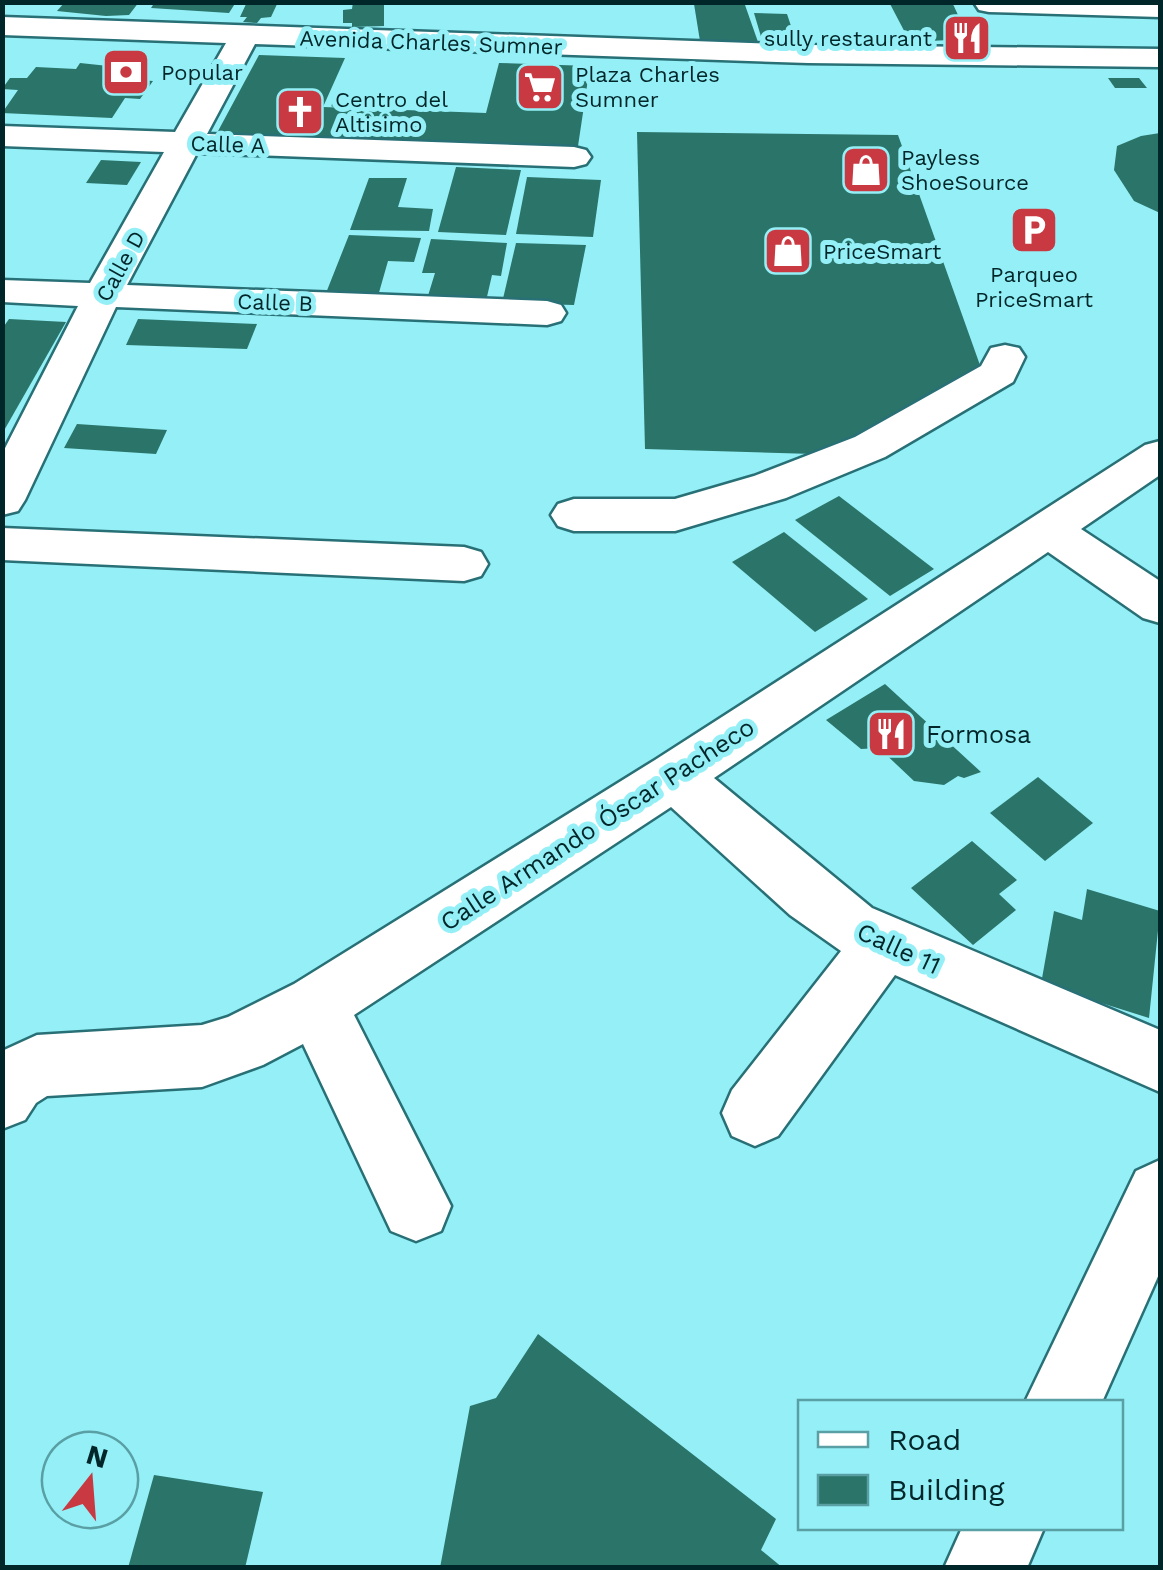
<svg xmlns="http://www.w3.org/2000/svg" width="1163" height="1570" font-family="'Work Sans',sans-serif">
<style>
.building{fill:#2a746a}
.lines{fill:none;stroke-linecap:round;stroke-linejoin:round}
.minor-casing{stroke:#287076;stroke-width:5}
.path{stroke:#52969b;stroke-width:4;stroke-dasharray:5 2.5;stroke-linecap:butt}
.minor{fill:#fff;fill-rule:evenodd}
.labels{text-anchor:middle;stroke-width:10;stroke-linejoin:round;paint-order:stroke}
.far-poi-label{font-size:22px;fill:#002629;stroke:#94eff6;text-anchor:start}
.far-street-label{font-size:22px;fill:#002629;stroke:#94eff6}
.poi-label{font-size:25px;fill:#002629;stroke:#94eff6;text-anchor:start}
.street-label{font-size:25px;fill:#002629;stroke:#94eff6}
</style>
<rect width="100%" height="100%" fill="#94eff6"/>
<!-- building -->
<g class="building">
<polygon points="65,2 139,2 129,15 106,16 57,11"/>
<polygon points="155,2 236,2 229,13 151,8"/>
<polygon points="247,2 278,2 271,17 261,18 257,23 243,22 247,17 240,17"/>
<polygon points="353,2 384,2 384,26 352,27 352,23 343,23 343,10 352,9"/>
<polygon points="889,2 952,2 969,39 910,42"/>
<polygon points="694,4 745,5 758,42 700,41"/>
<polygon points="754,13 787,14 795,38 762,40"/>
<polygon points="259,55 345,58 323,107 486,113 499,63 590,66 578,146 217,133"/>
<polygon points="80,63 146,70 140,80 153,81 140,99 125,98 112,118 2,113 18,90 2,89 10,78 27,78 36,67 76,69"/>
<polygon points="1108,78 1139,78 1147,88 1115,88"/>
<polygon points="637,132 898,135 991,396 881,456 645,449"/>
<polygon points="1160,133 1160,213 1134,201 1114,170 1117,146 1141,136"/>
<polygon points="101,160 141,162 127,185 86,183"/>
<polygon points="456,167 521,170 506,235 438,232"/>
<polygon points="527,177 601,180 593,237 516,234"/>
<polygon points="369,178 407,178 398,207 433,209 429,231 350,230"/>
<polygon points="349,235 421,238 414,262 388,261 378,296 326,293"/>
<polygon points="431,239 507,243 501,276 492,275 486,301 427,299 435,273 422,273"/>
<polygon points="516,243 586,245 574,305 502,303"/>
<polygon points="9,319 66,322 2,434 2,329"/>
<polygon points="138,319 257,324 247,349 126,345"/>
<polygon points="77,424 167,430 156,454 64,448"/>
<polygon points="839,496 934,569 890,596 795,520"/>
<polygon points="784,532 868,599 815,632 732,562"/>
<polygon points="885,684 981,772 964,778 958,776 944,785 914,781 879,748 861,749 826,720"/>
<polygon points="1038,777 1093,823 1045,861 990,813"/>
<polygon points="972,841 1017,880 999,894 1016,910 973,945 911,888"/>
<polygon points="1087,889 1160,911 1149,1018 1041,984 1054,911 1082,920"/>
<polygon points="538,1334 776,1519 761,1550 783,1568 440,1568 470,1406 496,1398"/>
<polygon points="154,1475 263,1492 245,1568 128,1568"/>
</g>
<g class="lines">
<!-- minor casing -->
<g class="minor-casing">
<g id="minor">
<polygon points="1160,2 1160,17 989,12 979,10 975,4"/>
<polygon points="2,17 808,45 1160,49 1160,67 808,63 255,44 207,134 574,147 586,150 591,157 586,164 574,167 197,153 127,285 547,301 561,305 566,313 561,321 547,325 116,307 25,500 18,511 2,515 2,454 78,306 2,302 2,280 90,283 164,152 2,146 2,126 175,132 226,43 2,35"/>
<polygon points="1005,345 1019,348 1025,357 1013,382 885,457 786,498 675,531 574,531 558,526 551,515 558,504 574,499 675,499 754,476 855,437 981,366 991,348"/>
<polygon points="1160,441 1160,475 1081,529 1160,581 1160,623 1143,618 1048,552 714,778 872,908 1160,1030 1160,1092 895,975 778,1136 755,1146 732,1136 722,1113 732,1090 841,951 790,915 671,807 354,1015 451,1206 441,1231 416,1241 391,1231 303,1044 263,1065 202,1087 47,1096 36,1103 25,1120 2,1129 2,1051 37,1035 202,1025 228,1017 294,984 655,760 1145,445"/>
<polygon points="2,528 464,547 481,552 488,564 481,576 464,581 2,560"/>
<polygon points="1160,1160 1160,1272 1102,1402 1025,1402 1136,1171"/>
<polygon points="962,1528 1044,1528 1027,1568 944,1568"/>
</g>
</g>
<!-- path -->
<polyline class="path" points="333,107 338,94"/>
<!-- minor -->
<use href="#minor" class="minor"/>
</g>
<!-- icons -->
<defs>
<g id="restaurant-square" transform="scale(2.5)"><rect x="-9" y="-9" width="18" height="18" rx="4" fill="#c93941" stroke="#94eff6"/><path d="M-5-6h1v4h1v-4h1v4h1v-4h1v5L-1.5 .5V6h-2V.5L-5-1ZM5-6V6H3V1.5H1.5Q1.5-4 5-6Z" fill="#fff"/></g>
<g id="bank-square" transform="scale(2.5)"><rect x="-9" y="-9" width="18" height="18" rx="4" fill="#c93941" stroke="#94eff6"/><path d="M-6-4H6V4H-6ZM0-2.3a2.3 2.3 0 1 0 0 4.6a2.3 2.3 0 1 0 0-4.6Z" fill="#fff"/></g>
<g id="supermarket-square" transform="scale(2.5)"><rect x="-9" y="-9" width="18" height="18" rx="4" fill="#c93941" stroke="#94eff6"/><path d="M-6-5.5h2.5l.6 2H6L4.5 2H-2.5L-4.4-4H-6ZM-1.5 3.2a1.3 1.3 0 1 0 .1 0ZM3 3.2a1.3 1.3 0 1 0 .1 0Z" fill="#fff"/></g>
<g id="church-square" transform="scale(2.5)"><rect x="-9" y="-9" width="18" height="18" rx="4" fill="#c93941" stroke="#94eff6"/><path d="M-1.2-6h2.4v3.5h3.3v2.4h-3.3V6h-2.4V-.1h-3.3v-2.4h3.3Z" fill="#fff"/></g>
<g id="shop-square" transform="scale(2.5)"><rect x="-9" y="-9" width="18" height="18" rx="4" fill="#c93941" stroke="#94eff6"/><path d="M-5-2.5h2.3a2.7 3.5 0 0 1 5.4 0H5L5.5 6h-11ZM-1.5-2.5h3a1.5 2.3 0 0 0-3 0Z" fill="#fff"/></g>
<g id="parking-square" transform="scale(2.5)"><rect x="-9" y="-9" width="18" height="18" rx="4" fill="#c93941" stroke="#94eff6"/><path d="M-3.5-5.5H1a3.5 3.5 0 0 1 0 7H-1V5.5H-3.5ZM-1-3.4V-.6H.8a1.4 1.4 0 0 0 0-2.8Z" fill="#fff"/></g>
</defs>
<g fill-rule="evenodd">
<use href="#restaurant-square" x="967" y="38"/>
<use href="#bank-square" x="126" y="72"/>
<use href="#supermarket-square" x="540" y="87"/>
<use href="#church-square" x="300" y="112"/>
<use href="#shop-square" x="866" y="170"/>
<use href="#parking-square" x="1034" y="230"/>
<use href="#shop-square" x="788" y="251"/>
<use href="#restaurant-square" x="891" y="734"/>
</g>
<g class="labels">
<!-- far-poi labels -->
<g class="far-poi-label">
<text x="932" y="46" text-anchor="end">sully restaurant</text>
<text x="161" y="80">Popular</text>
<text x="575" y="82">Plaza Charles<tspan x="575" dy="25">Sumner</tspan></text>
<text x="335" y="107">Centro del<tspan x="335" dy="25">Altisimo</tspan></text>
<text x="901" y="165">Payless<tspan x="901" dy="25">ShoeSource</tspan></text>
<text x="823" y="259">PriceSmart</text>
<text x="1034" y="282" text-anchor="middle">Parqueo<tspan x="1034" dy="25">PriceSmart</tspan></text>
</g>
<!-- far-street labels -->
<g class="far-street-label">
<text transform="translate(431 42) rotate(2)" y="8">Avenida Charles Sumner</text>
<text transform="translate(228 144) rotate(2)" y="8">Calle A</text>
<text transform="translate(120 266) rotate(-61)" y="8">Calle D</text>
<text transform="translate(275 302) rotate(2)" y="8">Calle B</text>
</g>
<!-- poi labels -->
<g class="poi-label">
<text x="926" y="743">Formosa</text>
</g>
<!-- street labels -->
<g class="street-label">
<text transform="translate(597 824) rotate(-33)" y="9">Calle Armando Óscar Pacheco</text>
<text transform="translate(899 948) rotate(25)" y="9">Calle 11</text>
</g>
</g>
<!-- border -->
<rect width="1163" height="1570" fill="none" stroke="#002629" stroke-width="10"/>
<!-- legend -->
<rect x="798" y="1400" width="325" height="130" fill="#94eff6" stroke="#599fa4" stroke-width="2.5"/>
<rect x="818" y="1432" width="50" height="15" fill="#ffffff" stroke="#599fa4" stroke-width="2.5"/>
<text x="888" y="1450" font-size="30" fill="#002629">Road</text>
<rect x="818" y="1475" width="50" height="30" fill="#2a746a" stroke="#599fa4" stroke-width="2.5"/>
<text x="888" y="1500" font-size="30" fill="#002629">Building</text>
<!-- north arrow -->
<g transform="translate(90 1480) rotate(17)"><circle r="48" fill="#94eff6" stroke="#599fa4" stroke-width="2.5"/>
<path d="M0-8L18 38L0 25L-18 38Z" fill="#c93941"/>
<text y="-15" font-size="28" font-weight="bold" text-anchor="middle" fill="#002629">N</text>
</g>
</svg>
